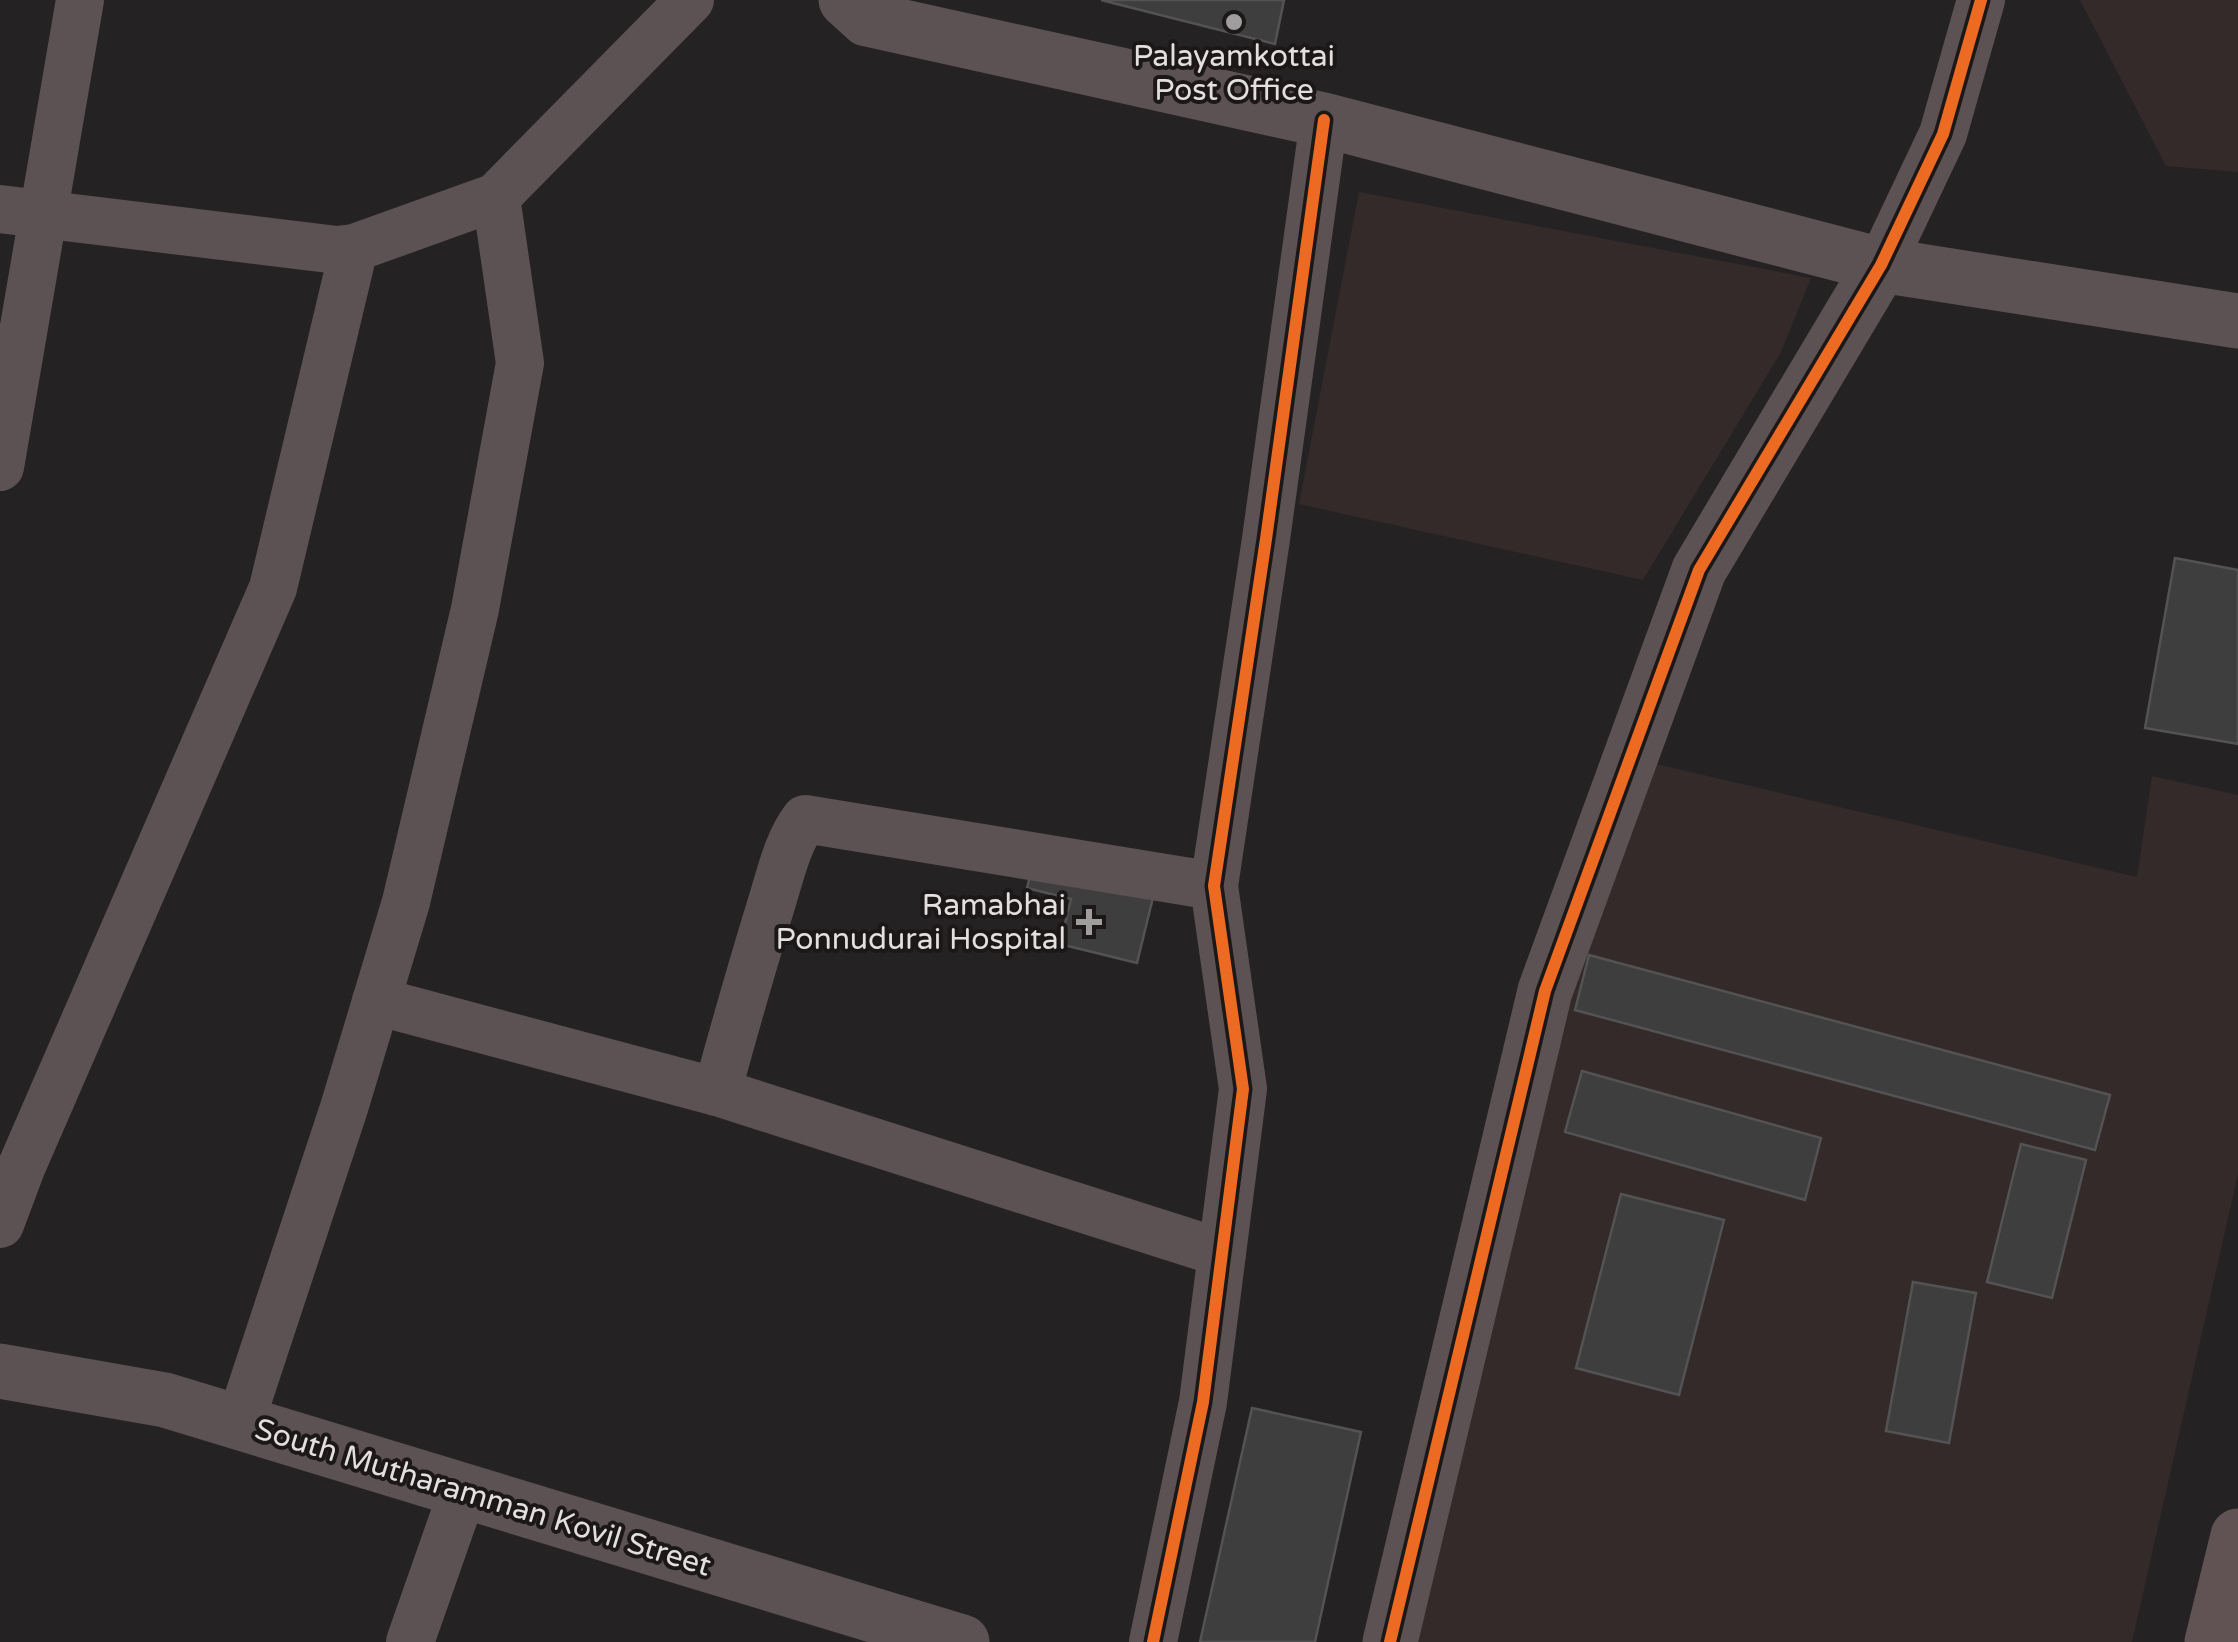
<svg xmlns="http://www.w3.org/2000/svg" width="2238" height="1642" font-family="'Varela Round',sans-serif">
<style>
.built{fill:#342a2a}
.building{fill:#3f3e3e;stroke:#545354;stroke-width:2.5}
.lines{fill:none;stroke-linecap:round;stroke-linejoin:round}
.minor{stroke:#5c5253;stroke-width:48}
.tertiary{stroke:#5c5253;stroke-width:55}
.secondary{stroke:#615354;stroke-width:55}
.cycleway-casing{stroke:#1d1818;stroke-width:19}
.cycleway{stroke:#ed6a23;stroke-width:12}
.poi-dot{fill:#a09d9e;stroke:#1d1818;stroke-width:4}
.labels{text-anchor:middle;stroke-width:8;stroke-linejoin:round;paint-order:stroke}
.poi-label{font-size:30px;fill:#e3dfe0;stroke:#1d1818}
.street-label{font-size:30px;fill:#e3dfe0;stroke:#1d1818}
</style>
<rect width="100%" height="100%" fill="#252223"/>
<!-- built -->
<g class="built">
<polygon points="2080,0 2238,0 2238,172 2166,166"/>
<polygon points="1359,192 1811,278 1781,352 1643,580 1299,504"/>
<polygon points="1644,761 2137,877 2152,776 2238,795 2238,1174 2132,1642 1412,1642 1550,1024"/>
</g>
<!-- building -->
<g class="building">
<polygon points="1101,0 1284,0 1275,44"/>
<polygon points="2175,558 2238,570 2238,744 2145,728"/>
<polygon points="1037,847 1158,877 1137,963 1060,944 1071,899 1027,888"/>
<polygon points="1589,955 2110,1095 2095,1150 1575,1010"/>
<polygon points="1582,1071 1821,1138 1805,1200 1565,1132"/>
<polygon points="2021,1144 2086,1160 2052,1298 1987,1282"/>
<polygon points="1621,1194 1724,1220 1679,1395 1576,1368"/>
<polygon points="1913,1282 1976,1293 1949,1443 1886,1431"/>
<polygon points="1252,1408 1361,1432 1315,1642 1200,1642"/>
</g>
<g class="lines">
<!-- minor -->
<g class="minor">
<polyline points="0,209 337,250 354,248 496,197 690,0"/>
<polyline points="1881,265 1943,134 1981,0"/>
<polyline points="0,467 80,0"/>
<polyline points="376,1001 717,1092 1222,1253"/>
<path d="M 717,1092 C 734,1030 752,967 771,905 C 780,877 787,842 805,819 L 1214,886"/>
<polyline points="0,1224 21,1168 273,588 354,248"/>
<polyline points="240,1423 344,1108 406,902 475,609 520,363 496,197"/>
<polyline points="410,1642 463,1491"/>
<polyline points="1153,1642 1203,1402 1243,1089 1214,886 1266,539 1324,120"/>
</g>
<!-- tertiary -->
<g class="tertiary">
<polyline points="846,0 867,19 1324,120 1881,265 2238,321"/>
<polyline points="0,1371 165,1400 962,1642"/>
<polyline points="1390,1642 1545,991 1699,570 1881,265"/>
</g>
<!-- secondary -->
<polyline class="secondary" points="2212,1642 2238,1536"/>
<!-- cycleway casing -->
<g class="cycleway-casing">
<g id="cycleway">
<polyline points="1153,1642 1203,1402 1243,1089 1214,886 1266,539 1324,120"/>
<polyline points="1390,1642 1545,991 1699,570 1881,265 1943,134 1981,0"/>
</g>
</g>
<!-- cycleway -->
<use href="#cycleway" class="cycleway"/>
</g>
<!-- markers -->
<g class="poi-dot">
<circle cx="1234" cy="22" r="10"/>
<path d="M1084 907h10v10h10v10h-10v10h-10v-10h-10v-10h10z"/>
</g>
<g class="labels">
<!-- poi labels -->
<g class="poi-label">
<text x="1234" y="66">Palayamkottai<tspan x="1234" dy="34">Post Office</tspan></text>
<text x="1066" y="915" text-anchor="end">Ramabhai<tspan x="1066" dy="34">Ponnudurai Hospital</tspan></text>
</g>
<!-- street labels -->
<g class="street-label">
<text transform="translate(483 1497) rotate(17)" y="10">South Mutharamman Kovil Street</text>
</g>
</g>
</svg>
